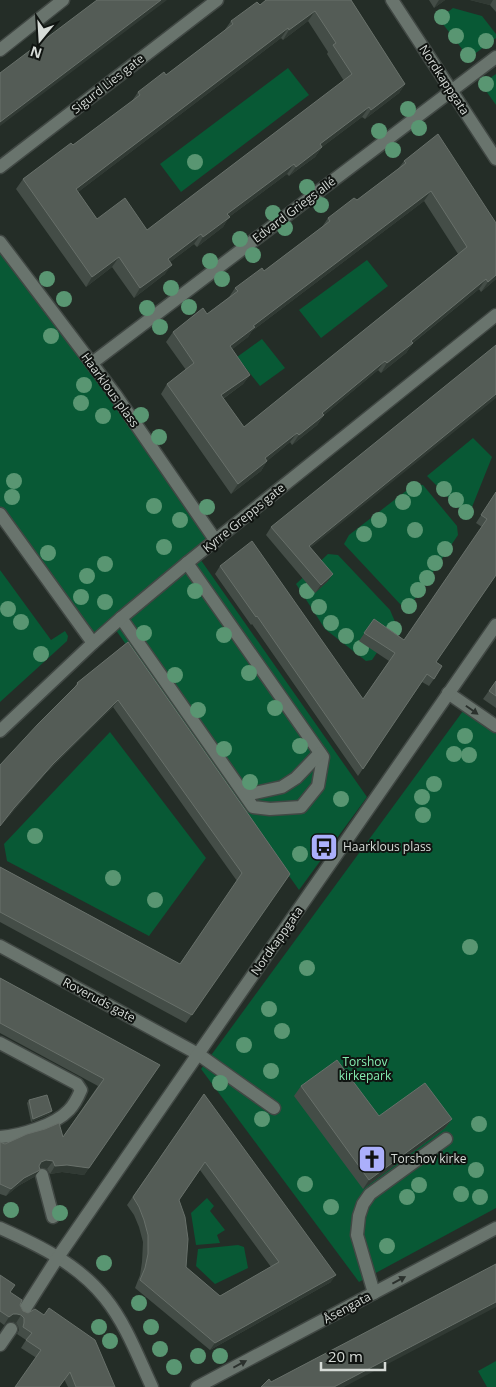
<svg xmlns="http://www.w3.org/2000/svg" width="496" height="1387" font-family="'Open Sans',sans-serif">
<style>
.green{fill:#085935}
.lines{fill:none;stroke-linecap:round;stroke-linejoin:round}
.minor-casing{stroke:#414844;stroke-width:15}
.minor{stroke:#69746d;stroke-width:12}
.tree{fill:#599672}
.wall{fill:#444d47;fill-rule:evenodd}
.shaded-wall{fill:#313a34}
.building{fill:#545c56;stroke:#68706a;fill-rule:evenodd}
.oneway{fill:#2b312d}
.labels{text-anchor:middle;stroke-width:4;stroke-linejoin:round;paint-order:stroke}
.street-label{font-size:12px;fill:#d6dbd7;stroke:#101411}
.poi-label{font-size:12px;fill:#d6dbd7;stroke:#101411;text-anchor:start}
.park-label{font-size:12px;fill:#85ecb0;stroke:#101411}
</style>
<rect width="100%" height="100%" fill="#242d27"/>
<!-- green -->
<g class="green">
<polygon points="453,8 482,16 496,34 496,38 469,58 439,19"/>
<polygon points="288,68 309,95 181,192 160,164"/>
<polygon points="496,74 496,105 481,84"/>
<polygon points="0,244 216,541 198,556 367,797 299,890 113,626 93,643 0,518"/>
<polygon points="367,260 388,286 321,338 299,310"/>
<polygon points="262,339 285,368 260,386 237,357"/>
<polygon points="473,438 492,457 468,517 427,476"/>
<polygon points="415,484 423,485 457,526 458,535 412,603 401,605 344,544 349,535"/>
<polygon points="328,554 338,555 390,610 396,624 372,660 366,661 325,629 296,584"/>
<polygon points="0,570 51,640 65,631 68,636 67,641 0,702"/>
<polygon points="463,711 496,731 496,1208 359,1282 201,1069"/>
<polygon points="110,732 206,858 149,936 7,861 4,844"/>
<polygon points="207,1198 214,1206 210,1211 225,1230 217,1235 220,1243 196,1245 191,1213"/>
<polygon points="238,1245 244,1247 248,1268 215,1284 196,1266 198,1249"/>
<polygon points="496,1361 496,1387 487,1387 478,1371"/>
</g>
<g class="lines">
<!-- minor casing -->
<g class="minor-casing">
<g id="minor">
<polyline points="392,0 496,159"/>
<polyline points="0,50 63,0"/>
<polyline points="0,167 217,0"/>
<polyline points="0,242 115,394 216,541"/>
<polyline points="92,363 496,57"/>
<polyline points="0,514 93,643"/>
<polyline points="121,618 253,807 270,809 301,807 318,786 323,757 187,563"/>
<polyline points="448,693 496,726"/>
<polyline points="0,731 93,643 121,618 187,563 496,315"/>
<polyline points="245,795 282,787 296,778 320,753"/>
<polyline points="0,946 198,1054 274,1108"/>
<path d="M 0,1043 L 77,1084 L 81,1090 C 78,1097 74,1105 69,1110 C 55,1125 20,1136 0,1137"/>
<polyline points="42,1175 53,1217"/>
<path d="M 0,1228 C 38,1245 78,1264 105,1298 C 126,1324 138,1357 152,1387"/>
<polyline points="374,1293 357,1235 359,1216 363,1204 370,1194 446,1139"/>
<polyline points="23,1312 58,1257 198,1054 496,625"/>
<polyline points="0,1345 11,1329"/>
<polyline points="197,1387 496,1228"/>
</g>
</g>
<!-- minor -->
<use href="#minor" class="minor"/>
</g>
<!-- trees -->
<g class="tree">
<circle cx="442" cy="17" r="8"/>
<circle cx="456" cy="36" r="8"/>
<circle cx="486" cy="41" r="8"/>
<circle cx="468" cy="55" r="8"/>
<circle cx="486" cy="84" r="8"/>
<circle cx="408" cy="109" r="8"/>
<circle cx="419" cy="128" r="8"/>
<circle cx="379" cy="131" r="8"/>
<circle cx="393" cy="150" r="8"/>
<circle cx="195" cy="162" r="8"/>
<circle cx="307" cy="187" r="8"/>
<circle cx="321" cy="205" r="8"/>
<circle cx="273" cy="213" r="8"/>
<circle cx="285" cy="228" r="8"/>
<circle cx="240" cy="239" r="8"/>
<circle cx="253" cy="255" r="8"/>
<circle cx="210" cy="261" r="8"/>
<circle cx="47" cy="279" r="8"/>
<circle cx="222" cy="279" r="8"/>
<circle cx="171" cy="288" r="8"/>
<circle cx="64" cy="299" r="8"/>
<circle cx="189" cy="307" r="8"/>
<circle cx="147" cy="308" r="8"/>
<circle cx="160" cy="327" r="8"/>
<circle cx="51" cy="336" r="8"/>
<circle cx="84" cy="385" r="8"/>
<circle cx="81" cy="403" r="8"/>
<circle cx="141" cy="415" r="8"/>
<circle cx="103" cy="416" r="8"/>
<circle cx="159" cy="437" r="8"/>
<circle cx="14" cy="481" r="8"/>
<circle cx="414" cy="489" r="8"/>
<circle cx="444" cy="489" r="8"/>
<circle cx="12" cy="497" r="8"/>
<circle cx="456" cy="500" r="8"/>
<circle cx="403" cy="502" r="8"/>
<circle cx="154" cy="506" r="8"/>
<circle cx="207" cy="507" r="8"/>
<circle cx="466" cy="512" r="8"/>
<circle cx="180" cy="520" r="8"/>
<circle cx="379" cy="520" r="8"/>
<circle cx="415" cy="530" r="8"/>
<circle cx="364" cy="534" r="8"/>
<circle cx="164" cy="547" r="8"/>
<circle cx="445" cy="549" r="8"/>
<circle cx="48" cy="553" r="8"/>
<circle cx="435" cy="563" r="8"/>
<circle cx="105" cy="564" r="8"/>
<circle cx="87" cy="576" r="8"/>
<circle cx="427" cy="578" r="8"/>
<circle cx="418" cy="590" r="8"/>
<circle cx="195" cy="591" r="8"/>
<circle cx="307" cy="591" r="8"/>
<circle cx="81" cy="597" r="8"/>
<circle cx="105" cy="602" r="8"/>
<circle cx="409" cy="606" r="8"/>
<circle cx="319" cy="607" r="8"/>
<circle cx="8" cy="609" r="8"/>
<circle cx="21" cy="622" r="8"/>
<circle cx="331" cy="623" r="8"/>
<circle cx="394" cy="629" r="8"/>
<circle cx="144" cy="633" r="8"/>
<circle cx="224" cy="635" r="8"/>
<circle cx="346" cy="636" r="8"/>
<circle cx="361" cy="648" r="8"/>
<circle cx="41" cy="654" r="8"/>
<circle cx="249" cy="673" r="8"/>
<circle cx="175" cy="675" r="8"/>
<circle cx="275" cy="708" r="8"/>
<circle cx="198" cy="710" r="8"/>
<circle cx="465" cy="736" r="8"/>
<circle cx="300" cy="746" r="8"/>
<circle cx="224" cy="749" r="8"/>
<circle cx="454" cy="754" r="8"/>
<circle cx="469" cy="755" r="8"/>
<circle cx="250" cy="782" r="8"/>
<circle cx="434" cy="784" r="8"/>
<circle cx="422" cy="797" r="8"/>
<circle cx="341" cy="799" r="8"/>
<circle cx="423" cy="815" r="8"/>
<circle cx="35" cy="836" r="8"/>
<circle cx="300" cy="854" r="8"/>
<circle cx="113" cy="878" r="8"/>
<circle cx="155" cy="900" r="8"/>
<circle cx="470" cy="947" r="8"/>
<circle cx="307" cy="968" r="8"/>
<circle cx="269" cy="1009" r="8"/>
<circle cx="282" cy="1031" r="8"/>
<circle cx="244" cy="1045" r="8"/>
<circle cx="271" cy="1071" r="8"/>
<circle cx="220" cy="1083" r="8"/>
<circle cx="262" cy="1119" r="8"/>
<circle cx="479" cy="1124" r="8"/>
<circle cx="476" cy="1170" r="8"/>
<circle cx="305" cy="1184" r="8"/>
<circle cx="419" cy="1185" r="8"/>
<circle cx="461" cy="1194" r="8"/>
<circle cx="407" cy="1197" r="8"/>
<circle cx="480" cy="1197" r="8"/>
<circle cx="331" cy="1207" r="8"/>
<circle cx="11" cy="1210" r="8"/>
<circle cx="60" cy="1213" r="8"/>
<circle cx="387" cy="1246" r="8"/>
<circle cx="104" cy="1263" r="8"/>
<circle cx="139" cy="1303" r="8"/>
<circle cx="99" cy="1327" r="8"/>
<circle cx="151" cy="1327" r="8"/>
<circle cx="110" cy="1341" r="8"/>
<circle cx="160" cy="1349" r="8"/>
<circle cx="198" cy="1356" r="8"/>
<circle cx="220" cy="1356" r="8"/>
<circle cx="174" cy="1367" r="8"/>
</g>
<!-- wall -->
<g class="wall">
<path d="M 351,0 L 405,84 L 399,93 L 365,119 L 362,117 L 322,147 L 315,157 L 289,176 L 287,174 L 229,217 L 223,227 L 197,247 L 194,244 L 170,262 L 165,274 L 134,298 L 112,267 L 86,287 L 16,189 L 23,179 L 73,145 L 132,101 L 138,92 L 166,75 L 224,31 L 231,21 L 260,5 ZM 308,21 L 328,52 L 327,54 L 344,81 L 147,230 L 97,219 L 78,192 L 281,38 L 283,40 Z"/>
<polygon points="429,0 445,0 434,8"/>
<polygon points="470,0 496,0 496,12 490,5"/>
<path d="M 404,161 L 496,223 L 496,279 L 481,292 L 479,289 L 413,343 L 406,353 L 381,373 L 378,370 L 324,415 L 317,425 L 292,445 L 290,442 L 267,461 L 261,471 L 231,494 L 161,394 L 167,384 L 186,370 L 166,342 L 173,332 L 207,314 L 229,297 L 235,288 L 264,271 L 322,227 L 328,218 L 357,200 L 398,169 ZM 424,201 L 458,254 L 244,427 L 223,399 L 243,384 L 250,375 L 232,349 L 248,337 L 252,331 Z"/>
<polygon points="496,492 496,575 436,662 434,679 429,686 422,682 358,776 252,624 251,625 215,574 220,566 363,699 389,661 359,641 374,619 404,640 482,527 476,523"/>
<polygon points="271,527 311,548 328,581 315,593 266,535"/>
<polygon points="128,642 290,874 186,1023 0,922 0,867 180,964 237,881 113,707 47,772 9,816 74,688 77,683"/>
<polygon points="496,681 496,708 483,699"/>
<polygon points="0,978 160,1065 84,1175 62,1172 50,1174 47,1169 40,1167 39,1168 40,1170 34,1177 18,1186 6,1196 0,1194 0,1142 5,1144 63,1137 98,1086 0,1033"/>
<polygon points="301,1086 379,1116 452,1119 445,1128 363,1189 294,1096"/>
<path d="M 204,1094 L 331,1282 L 210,1350 L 135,1288 L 140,1275 L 142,1262 L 143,1242 L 139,1227 L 134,1215 L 127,1205 ZM 200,1170 L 271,1267 L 220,1296 L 186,1267 L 179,1200 Z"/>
<polygon points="29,1100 50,1114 31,1122 27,1103"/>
<polygon points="0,1275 10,1292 20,1305 23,1311 115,1387 68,1387 64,1379 35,1357 21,1348 26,1340 17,1334 19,1330 18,1326 16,1323 12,1321 8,1322 4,1325 0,1322"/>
</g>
<!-- shaded-wall -->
<g class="shaded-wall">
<polygon points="161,0 167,0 0,126 0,122"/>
<polygon points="439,0 445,0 434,8"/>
<polygon points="470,0 493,0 490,5"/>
<polygon points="315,11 308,21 283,40 289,30"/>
<polygon points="288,28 281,38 69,199 76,189"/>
<polygon points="405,84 399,93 365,119 371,110"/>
<polygon points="369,107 362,117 322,147 315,157 289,176 296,167 320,144"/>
<polygon points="294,164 287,174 229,217 223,227 197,247 203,237 227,214"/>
<polygon points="431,191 424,201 252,331 248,337 224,356 230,346 253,326"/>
<polygon points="201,234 194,244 161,269 168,259"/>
<polygon points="119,257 112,267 86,287 92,277"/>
<polygon points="172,265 165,274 134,298 140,288"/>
<polygon points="496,275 496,279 481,292 488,282"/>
<polygon points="486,279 479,289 404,350 411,341"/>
<polygon points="413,343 406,353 381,373 387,363"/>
<polygon points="385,361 378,370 324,415 317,425 292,445 299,435 322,413"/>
<polygon points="250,375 243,384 214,405 221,395"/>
<polygon points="496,394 496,398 303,554 309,546"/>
<polygon points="297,433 290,442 259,468 265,458"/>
<polygon points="267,461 261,471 231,494 238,484"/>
<polygon points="333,574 328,581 315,593 321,585"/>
<polygon points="118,700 113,707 47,772 0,827 14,808 53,764"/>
<polygon points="52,1111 50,1114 31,1122 33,1119"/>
<polygon points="452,1119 445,1128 363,1189 369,1180"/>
<polygon points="46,1160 53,1161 47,1169 40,1167 36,1170 41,1162"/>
<polygon points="67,1165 89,1168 84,1175 62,1172 50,1174 55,1166"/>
<polygon points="40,1170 34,1177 18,1186 6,1196 11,1189 24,1178"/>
<polygon points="336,1275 331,1282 210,1350 215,1343"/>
<polygon points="496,1302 496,1307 344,1387 334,1387"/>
<polygon points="13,1314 17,1314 21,1315 16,1323 12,1321 8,1322 4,1325 9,1317"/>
</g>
<!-- building -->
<g class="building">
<polygon points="97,0 161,0 0,122 0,73"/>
<path d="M 266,0 L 351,0 L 405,84 L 371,110 L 369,107 L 320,144 L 322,147 L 296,167 L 294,164 L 227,214 L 230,217 L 203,237 L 201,234 L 168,259 L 172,265 L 140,288 L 119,257 L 92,277 L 23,179 L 71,143 L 73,145 L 140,95 L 138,92 L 164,72 L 166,75 L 233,24 L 231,21 L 257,2 L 260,5 ZM 315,11 L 336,43 L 333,45 L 352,74 L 147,230 L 125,198 L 97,219 L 76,189 L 288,28 L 289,30 Z"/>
<path d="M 438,134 L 496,223 L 496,275 L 488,282 L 486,279 L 411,341 L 413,343 L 387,363 L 385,361 L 322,413 L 324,415 L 299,435 L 297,433 L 265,458 L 267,461 L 238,484 L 167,384 L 194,363 L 173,332 L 203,308 L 207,314 L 238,291 L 235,288 L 262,268 L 264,271 L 330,221 L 328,218 L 354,198 L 357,200 L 406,163 L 404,161 ZM 431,191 L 467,247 L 244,427 L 221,395 L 250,375 L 230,346 L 255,327 L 253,326 Z"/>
<polygon points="496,345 496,394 309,546 333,574 321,585 271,527"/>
<polygon points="496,492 496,575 436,662 442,666 434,679 427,674 363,769 257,616 256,617 220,566 252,541 363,699 395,653 364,633 374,619 404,640 487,519 481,515"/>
<polygon points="128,642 290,874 192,1015 0,912 0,867 180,964 242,873 118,700 53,764 14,808 0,826 0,765 38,724 78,684 77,683"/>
<polygon points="496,681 496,696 489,691"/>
<polygon points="0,978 160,1065 89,1168 67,1165 55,1166 53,1161 46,1160 41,1162 39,1166 40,1170 24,1178 11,1189 0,1184 0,1142 5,1144 27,1134 45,1129 59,1123 63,1137 104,1079 0,1023"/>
<polygon points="337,1060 379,1116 425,1083 452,1119 369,1180 301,1086"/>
<path d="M 204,1094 L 336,1275 L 215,1343 L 140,1280 L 145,1268 L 148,1254 L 148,1235 L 144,1220 L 139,1207 L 133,1197 ZM 205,1162 L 279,1262 L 220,1296 L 186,1267 L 188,1239 L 185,1217 L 179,1200 Z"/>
<polygon points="47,1095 52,1111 33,1119 29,1100"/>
<polygon points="496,1264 496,1302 334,1387 261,1387 269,1379 271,1382"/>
<polygon points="0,1275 15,1285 10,1292 22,1300 20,1305 23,1311 28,1313 35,1309 44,1315 49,1308 95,1340 115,1387 76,1387 70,1372 59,1387 15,1387 41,1350 26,1340 32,1333 23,1327 24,1323 24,1318 21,1315 17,1314 13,1314 9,1317 0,1311"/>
</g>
<!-- one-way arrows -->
<defs><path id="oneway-solid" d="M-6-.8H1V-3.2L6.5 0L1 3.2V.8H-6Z" transform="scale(1.25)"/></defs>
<g class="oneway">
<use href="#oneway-solid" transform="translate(472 710) rotate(35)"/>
<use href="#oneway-solid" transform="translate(399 1280) rotate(-28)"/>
<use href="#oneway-solid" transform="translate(240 1364) rotate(-28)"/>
</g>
<!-- icons -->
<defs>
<g id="bus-square" transform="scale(1.4375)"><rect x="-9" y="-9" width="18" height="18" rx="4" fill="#abaffb" stroke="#101411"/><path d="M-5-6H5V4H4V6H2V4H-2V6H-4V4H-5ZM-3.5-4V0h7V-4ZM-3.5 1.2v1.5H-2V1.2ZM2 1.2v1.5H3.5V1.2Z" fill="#111"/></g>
<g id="church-square" transform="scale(1.4375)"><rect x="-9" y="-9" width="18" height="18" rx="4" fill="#abaffb" stroke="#101411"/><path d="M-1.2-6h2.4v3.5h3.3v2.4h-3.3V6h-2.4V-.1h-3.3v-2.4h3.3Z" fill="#111"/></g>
</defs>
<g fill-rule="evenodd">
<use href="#bus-square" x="324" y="847"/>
<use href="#church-square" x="372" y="1159"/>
</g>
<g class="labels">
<!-- street labels -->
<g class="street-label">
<text transform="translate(444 80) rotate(57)" y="4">Nordkappgata</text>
<text transform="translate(108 84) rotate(-38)" y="4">Sigurd Lies gate</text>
<text transform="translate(294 210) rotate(-37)" y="4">Edvard Griegs allé</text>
<text transform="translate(110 390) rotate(54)" y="4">Haarklous plass</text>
<text transform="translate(244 518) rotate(-39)" y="4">Kyrre Grepps gate</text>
<text transform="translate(277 941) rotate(-55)" y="4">Nordkappgata</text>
<text transform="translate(99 1000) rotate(28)" y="4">Roveruds gate</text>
<text transform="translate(347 1308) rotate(-28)" y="4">Åsengata</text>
</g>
<!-- poi labels -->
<g class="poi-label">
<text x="343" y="851">Haarklous plass</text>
<text x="391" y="1163">Torshov kirke</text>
</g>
<!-- park labels -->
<g class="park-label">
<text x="365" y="1066">Torshov<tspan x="365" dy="14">kirkepark</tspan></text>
</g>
</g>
<!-- north arrow -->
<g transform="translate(40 40) rotate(198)" stroke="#101411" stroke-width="4" paint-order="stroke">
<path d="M0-4L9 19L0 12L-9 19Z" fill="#d6dbd7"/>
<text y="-8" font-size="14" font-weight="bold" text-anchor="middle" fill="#d6dbd7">N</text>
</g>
<!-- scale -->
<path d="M321 1362v8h64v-8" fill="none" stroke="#d6dbd7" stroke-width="2.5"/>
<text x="328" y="1362" font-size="15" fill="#d6dbd7" stroke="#101411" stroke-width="4" paint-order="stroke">20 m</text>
</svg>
